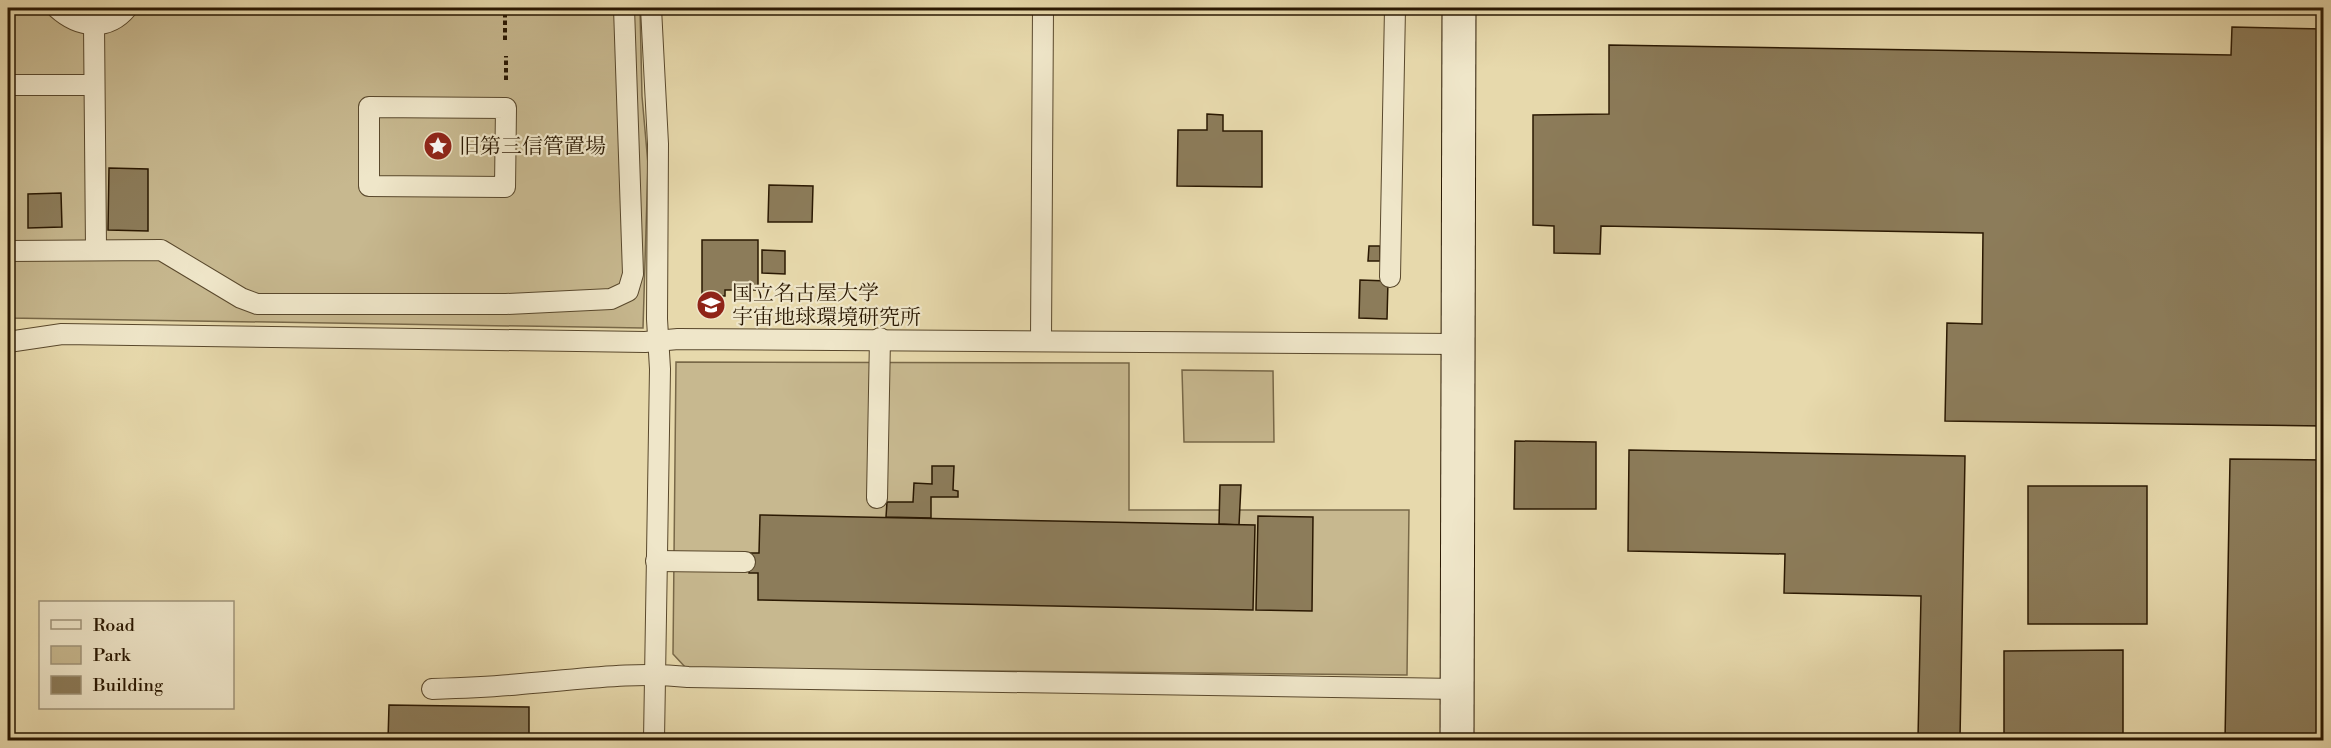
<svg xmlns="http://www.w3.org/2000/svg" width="2331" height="748" font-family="'Libre Bodoni','Noto Serif JP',serif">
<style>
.green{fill:#c7b88f;stroke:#786848;stroke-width:1.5}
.building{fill:#8c7c5a;stroke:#2a1802;stroke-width:1.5}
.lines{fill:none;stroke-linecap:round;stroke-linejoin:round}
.lane-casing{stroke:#59482c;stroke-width:22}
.secondary-casing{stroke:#2a1802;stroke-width:35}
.path{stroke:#2a1802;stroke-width:4;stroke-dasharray:4.5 3;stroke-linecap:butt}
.lane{stroke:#efe6c9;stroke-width:20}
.secondary{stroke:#efe6c9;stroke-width:33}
.labels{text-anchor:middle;stroke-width:4.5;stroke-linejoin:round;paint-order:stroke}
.poi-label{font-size:21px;fill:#2a1802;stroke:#efe6c9;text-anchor:start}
</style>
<rect width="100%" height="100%" fill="#e7d9ac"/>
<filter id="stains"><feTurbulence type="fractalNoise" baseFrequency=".00333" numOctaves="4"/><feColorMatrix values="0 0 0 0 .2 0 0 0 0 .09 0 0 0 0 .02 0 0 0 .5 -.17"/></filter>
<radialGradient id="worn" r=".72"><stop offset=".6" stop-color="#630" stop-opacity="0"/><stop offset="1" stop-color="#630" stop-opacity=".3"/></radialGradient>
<!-- green -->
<g class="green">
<polygon points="8,8 640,8 642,96 648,164 643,328 8,318"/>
<polygon points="676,362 1129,363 1129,510 1409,510 1407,675 686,668 673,654"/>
<polygon points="1182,370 1273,371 1274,442 1184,442"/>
</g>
<!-- building -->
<g class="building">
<polygon points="2232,27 2324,29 2324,426 1945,421 1947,323 1982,324 1983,233 1601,226 1600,254 1554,253 1554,226 1533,225 1533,115 1609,114 1609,45 2231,55"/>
<polygon points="1207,114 1223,115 1223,131 1262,131 1262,187 1177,186 1178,130 1207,130"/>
<polygon points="109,168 148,169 148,231 108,230"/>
<polygon points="769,185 813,186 812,222 768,222"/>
<polygon points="61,193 62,227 28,228 28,194"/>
<polygon points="702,240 758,240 758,290 725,290 725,296 702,296"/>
<polygon points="1369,246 1380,246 1380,261 1368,261"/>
<polygon points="762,250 785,251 785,274 762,273"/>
<polygon points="1360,280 1388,281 1387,319 1359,318"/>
<polygon points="1515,441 1596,442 1596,509 1514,509"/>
<polygon points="1629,450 1965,456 1960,739 1918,738 1921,596 1784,593 1785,554 1628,551"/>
<polygon points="2230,459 2324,460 2324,740 2225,740"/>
<polygon points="932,466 954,466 953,490 958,491 958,497 931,497 931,518 886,517 887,502 913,502 914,483 932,484"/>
<polygon points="1220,485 1241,485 1239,525 1219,524"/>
<rect x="2028" y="486" width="119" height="138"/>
<polygon points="760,515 1255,525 1253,610 758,600 758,573 749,573 749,553 759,553"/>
<polygon points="1258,516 1313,517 1312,611 1256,610"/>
<polygon points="2123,650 2123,740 2004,740 2004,651"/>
<polygon points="389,705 529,707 529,740 388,740"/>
</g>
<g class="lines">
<!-- lane casing -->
<g class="lane-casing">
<g id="lane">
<path d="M 57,8 C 78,27 107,32 127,8"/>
<polyline points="651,8 658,144 657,319 660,369 654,740"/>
<polyline points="94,25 96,248"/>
<polyline points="8,85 93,85"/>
<polygon points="369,107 506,108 505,187 369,186"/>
<polyline points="8,251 161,250 241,298 257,304 506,304 611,299 628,291 633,274 624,8"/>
<polyline points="1390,277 1395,8"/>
<polyline points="1041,341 1043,8"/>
<polyline points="8,342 62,334 645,342 678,339 1457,344"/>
<polyline points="877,498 880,338"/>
<polyline points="656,561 745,562"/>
<path d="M 432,689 C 462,688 491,687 521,684 C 577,680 631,671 688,677 L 1457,689"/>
</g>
</g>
<!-- secondary casing -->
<g class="secondary-casing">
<polyline id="secondary" points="1457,740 1459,8"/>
</g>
<!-- path -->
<g class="path">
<polyline points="505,40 505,8"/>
<polyline points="506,80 506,56"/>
</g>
<!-- lane -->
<use href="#lane" class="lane"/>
<!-- secondary -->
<use href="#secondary" class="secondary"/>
</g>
<!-- icons -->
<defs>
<g id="sight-disc" transform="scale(1.5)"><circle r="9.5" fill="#8f2418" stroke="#efe6c9"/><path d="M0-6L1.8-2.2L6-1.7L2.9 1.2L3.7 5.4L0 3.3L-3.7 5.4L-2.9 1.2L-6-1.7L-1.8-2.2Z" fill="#fff"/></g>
<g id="university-disc" transform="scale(1.5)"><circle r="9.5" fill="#8f2418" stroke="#efe6c9"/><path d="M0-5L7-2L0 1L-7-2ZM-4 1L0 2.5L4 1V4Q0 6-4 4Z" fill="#fff"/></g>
</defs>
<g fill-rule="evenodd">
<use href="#sight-disc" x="438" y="146"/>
<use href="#university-disc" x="711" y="305"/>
</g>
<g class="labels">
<!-- poi labels -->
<g class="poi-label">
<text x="459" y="153">旧第三信管置場</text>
<text x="732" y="300">国立名古屋大学<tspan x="732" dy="24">宇宙地球環境研究所</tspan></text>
</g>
</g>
<!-- margin -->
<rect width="2331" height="748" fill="none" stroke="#e7d9ac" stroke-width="30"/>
<rect x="9" y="9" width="2313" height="730" fill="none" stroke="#2a1802" stroke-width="3"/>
<rect x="15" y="15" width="2301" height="718" fill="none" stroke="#2a1802" stroke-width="1.5"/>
<!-- legend -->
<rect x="39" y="601" width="195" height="108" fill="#efe6c9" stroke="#a09479" stroke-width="1.5"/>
<rect x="51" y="620" width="30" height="9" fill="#efe6c9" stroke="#a09479" stroke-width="1.5"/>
<text x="93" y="631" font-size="18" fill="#2a1802">Road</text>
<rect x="51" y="646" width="30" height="18" fill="#c7b88f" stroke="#a09479" stroke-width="1.5"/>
<text x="93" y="661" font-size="18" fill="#2a1802">Park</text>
<rect x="51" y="676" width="30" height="18" fill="#8c7c5a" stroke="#a09479" stroke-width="1.5"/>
<text x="93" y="691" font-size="18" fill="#2a1802">Building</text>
<rect width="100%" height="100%" filter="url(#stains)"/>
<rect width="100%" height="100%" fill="url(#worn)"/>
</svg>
